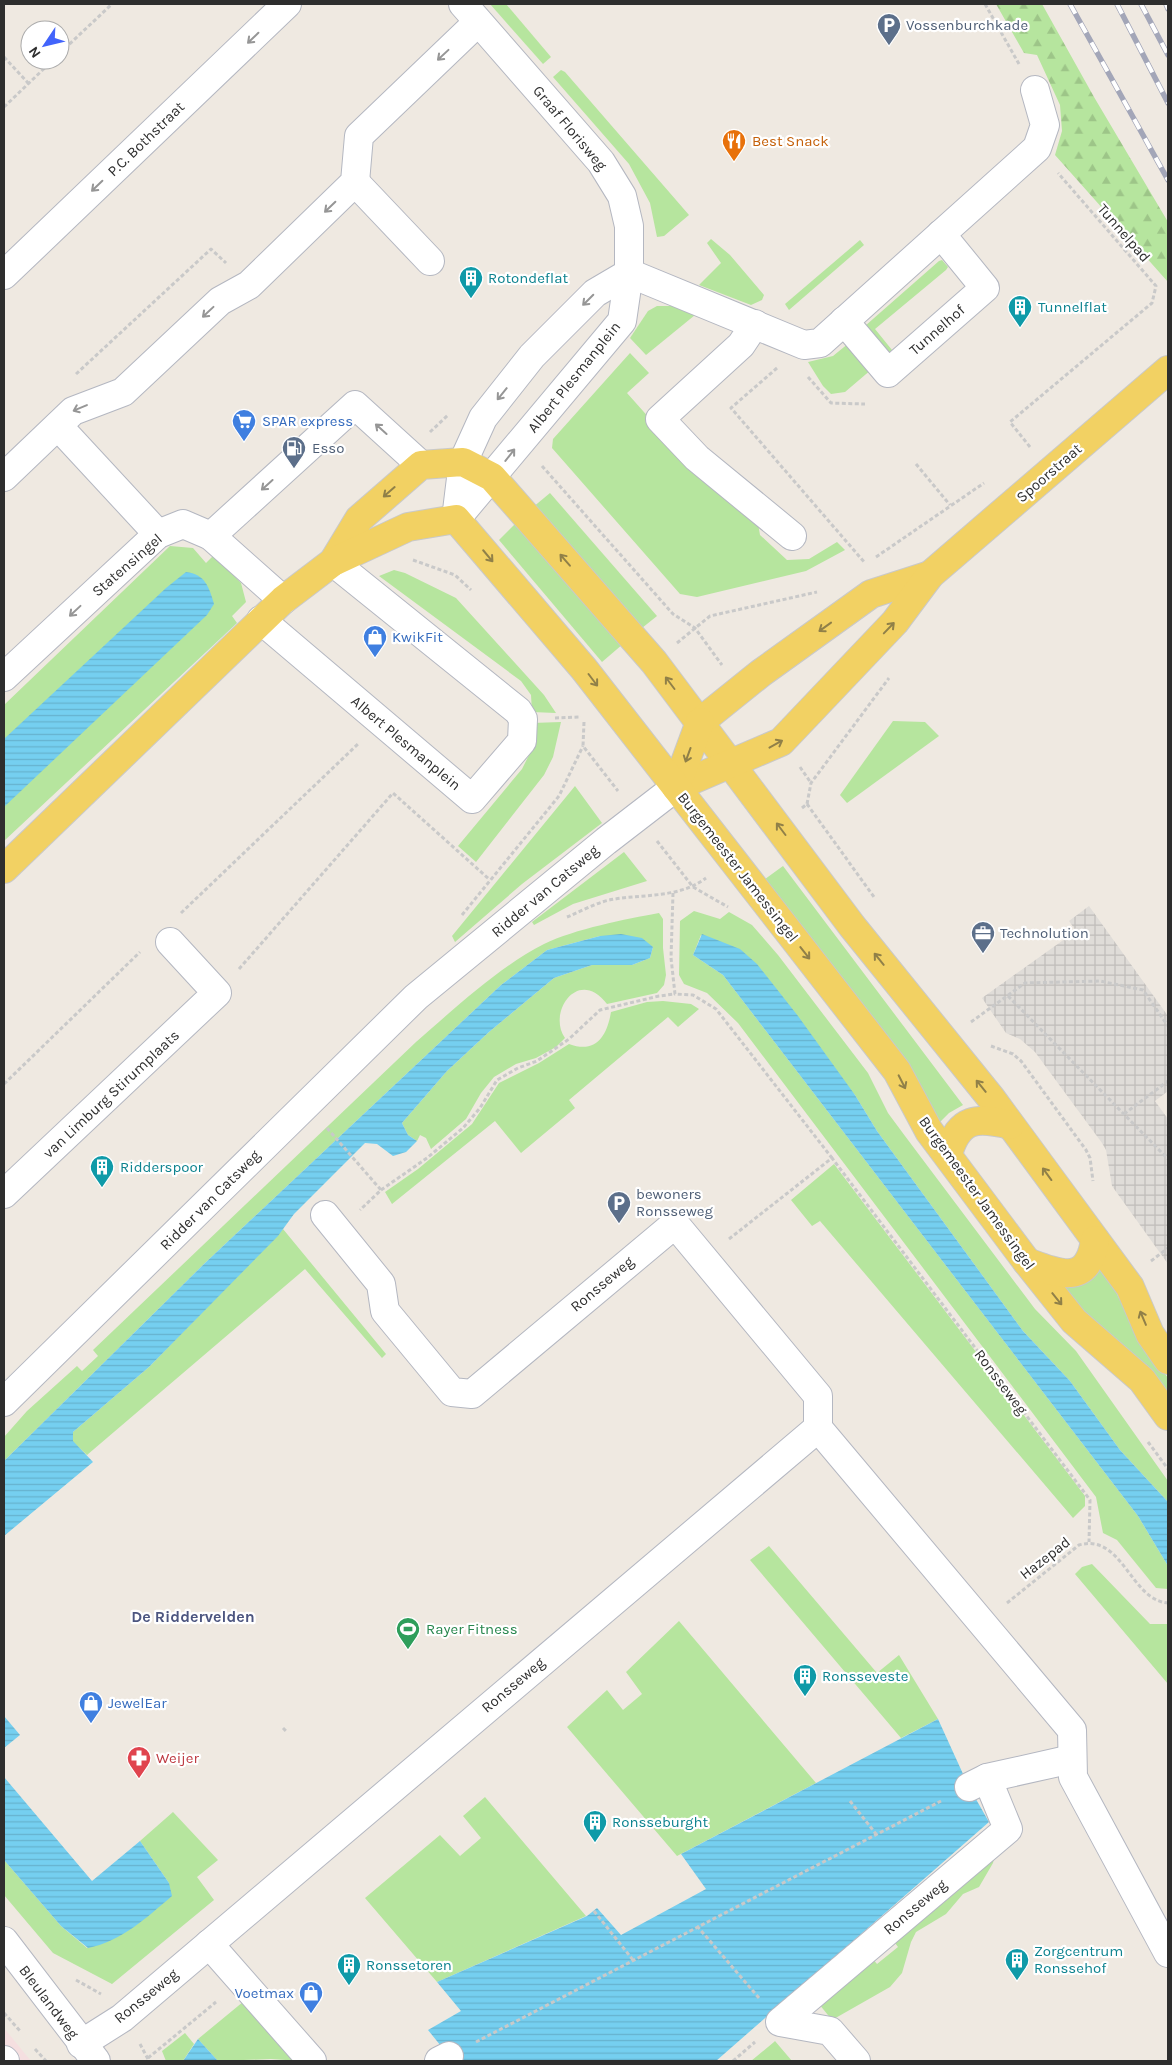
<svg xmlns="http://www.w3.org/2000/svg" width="1172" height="2065" font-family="Karla,sans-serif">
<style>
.medical{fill:#f5dfe0}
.green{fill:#b6e59e}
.forest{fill:url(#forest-firs)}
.plaza{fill:url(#plaza-grid)}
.water{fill:url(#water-rules)}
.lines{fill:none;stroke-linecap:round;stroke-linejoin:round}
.minor-casing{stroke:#b4b7c1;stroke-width:30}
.major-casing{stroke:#c9c9c9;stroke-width:30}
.path{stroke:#c9c9c9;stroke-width:3;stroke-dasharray:4 2.5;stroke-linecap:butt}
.minor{stroke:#fff;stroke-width:28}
.major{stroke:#f2d163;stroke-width:28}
.rail-casing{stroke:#a3a6b8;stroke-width:5.5}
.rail{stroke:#fff;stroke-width:4;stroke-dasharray:11;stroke-linecap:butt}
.oneway{stroke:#969696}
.oneway2{stroke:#908048}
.labels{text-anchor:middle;stroke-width:4.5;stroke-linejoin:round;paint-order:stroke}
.service-label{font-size:15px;fill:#4e5e75;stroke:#fff;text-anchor:start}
.street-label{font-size:15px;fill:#2e2e2e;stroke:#fff}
.food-label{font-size:15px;fill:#c56008;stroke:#fff;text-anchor:start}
.culture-label{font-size:15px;fill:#0d838f;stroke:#fff;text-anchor:start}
.shop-label{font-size:15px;fill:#366cbe;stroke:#fff;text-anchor:start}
.leisure-label{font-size:15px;fill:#27864d;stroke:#fff;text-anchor:start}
.health-label{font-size:15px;fill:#be3a42;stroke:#fff;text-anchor:start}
.neighbourhood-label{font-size:16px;font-weight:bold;fill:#4d5680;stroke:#fff}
</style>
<defs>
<pattern id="forest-firs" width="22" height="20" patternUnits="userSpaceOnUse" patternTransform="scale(1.25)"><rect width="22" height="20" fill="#b6e59e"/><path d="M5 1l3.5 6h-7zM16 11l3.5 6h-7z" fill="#9dc588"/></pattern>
<pattern id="plaza-grid" width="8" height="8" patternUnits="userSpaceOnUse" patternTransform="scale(1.25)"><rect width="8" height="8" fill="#dfdcd8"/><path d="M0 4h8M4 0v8" fill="none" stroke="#c0bdba"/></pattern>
<pattern id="water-rules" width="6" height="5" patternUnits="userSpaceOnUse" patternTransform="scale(1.25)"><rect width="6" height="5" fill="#75cff0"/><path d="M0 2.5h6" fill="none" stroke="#66b2ce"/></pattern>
</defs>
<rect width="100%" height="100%" fill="#efe9e1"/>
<!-- medical -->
<polygon class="medical" points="4,2028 31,2061 4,2061"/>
<!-- green -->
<g class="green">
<polygon points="490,4 506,4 551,57 543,64"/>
<polygon points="561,70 565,72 689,215 664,236 657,237 650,203 629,164 553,77"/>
<polygon points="711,239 730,255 764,295 762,300 751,305 699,285 721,263 707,243"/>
<polygon points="860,240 864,245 789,310 785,304"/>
<polygon points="942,260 948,267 946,270 875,329 892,350 887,354 865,326 939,261"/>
<polygon points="657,306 673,306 695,315 646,355 630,338 648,311"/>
<polygon points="849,343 872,369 845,392 831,394 823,386 808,362 833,356"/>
<polygon points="630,353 649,373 627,393 692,466 757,518 760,535 787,560 809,559 837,542 845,550 806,571 697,597 680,594 552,448 553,439"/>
<polygon points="550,493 657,616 637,632 532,508"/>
<polygon points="517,522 623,644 602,662 499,540"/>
<polygon points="170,546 193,548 206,563 214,555 241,583 246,602 232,616 237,623 4,841 4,705"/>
<polygon points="394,570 405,573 456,598 544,695 556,713 532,712 531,695 521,681 379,576"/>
<polygon points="893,721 925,722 939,736 847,803 840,795"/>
<polygon points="561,722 553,757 544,775 476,862 458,846 522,769 530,753 532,723"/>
<polygon points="575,786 602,823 522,884 455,942 452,936"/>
<polygon points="624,852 647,881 573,904 534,925 532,922"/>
<polygon points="783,866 963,1105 949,1113 934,1128 761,882"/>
<polygon points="694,911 720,919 729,912 752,925 778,955 868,1073 888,1113 905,1136 1035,1309 1076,1351 1168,1481 1168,1502 1120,1450 1070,1381 1023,1331 877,1131 855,1095 701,935 693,955 723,975 1138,1516 1168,1566 1168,1589 1156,1588 1117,1540 1103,1533 1096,1497 738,1023 707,993 684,984 679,975 680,921"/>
<path d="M 659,913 L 663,919 L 663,948 L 666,975 L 664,985 L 657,993 L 607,1004 C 578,966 547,1013 565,1038 L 556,1047 L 536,1058 L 516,1064 L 494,1077 L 481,1093 L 466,1119 L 431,1149 L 426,1138 L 420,1135 L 417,1141 L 408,1135 L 402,1123 L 447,1071 L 489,1032 L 554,978 L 592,965 L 632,965 L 650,958 L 653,947 L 600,936 L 547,950 L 501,985 L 205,1263 L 4,1461 L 4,1437 L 27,1411 L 77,1366 L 82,1371 L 98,1356 L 93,1350 L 416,1042 C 454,1009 500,966 544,944 C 575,929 626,919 659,913 Z"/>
<path d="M 663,1001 L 691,1004 L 699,1009 L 678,1027 L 668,1017 L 569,1100 L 575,1108 L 521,1153 L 495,1121 L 392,1204 L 385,1192 L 418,1169 L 472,1124 L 499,1083 L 539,1063 L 569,1044 C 596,1054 607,1036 611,1012 L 647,1002 Z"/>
<polygon points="834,1164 1085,1496 1085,1506 1073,1518 820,1221 812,1226 791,1200"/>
<polygon points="283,1229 386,1354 382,1358 305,1269 87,1455 72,1441 73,1432 149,1367"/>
<polygon points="1103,1267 1141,1341 1168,1378 1168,1402 1081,1312 1056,1282"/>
<polygon points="769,1546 877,1673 899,1655 938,1719 901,1738 750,1560"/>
<polygon points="1092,1564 1150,1624 1168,1624 1168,1684 1075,1574 1082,1567"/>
<polygon points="679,1621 816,1783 677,1856 567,1727 607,1690 623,1710 642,1694 626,1672"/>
<polygon points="485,1797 586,1916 437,1982 365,1898 440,1835 460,1856 481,1838 463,1816"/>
<polygon points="173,1812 218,1860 197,1877 214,1900 112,1984 53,1953 4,1895 4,1860 61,1926 87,1948 169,1883 140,1841"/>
<polygon points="995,1854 993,1863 979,1887 963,1894 946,1914 916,1932 911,1942 902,1973 890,1987 832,2020 819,2004 872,1958 877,1964 898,1947 893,1940"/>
<polygon points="249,1997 301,2061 271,2059 218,2061 198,2039"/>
<polygon points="185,2033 194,2044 183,2061 166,2061 162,2051"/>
<polygon points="775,2041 792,2061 751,2061 774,2042"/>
</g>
<!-- forest -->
<polygon class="forest" points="996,4 1042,4 1094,97 1168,222 1168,282 1055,155 1062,131 1060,105 1037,55 1024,53"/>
<!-- plaza -->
<polygon class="plaza" points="1089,906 1168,1016 1168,1091 1155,1101 1168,1119 1168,1264 1112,1186 1106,1150 1102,1143 1035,1052 1020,1039 1006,1033 982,998 1076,931 1069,921"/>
<!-- water -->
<g class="water">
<path d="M 186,572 C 205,574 209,587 214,604 L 207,615 L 4,807 L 4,739 L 166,588 Z"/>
<polygon points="621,934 642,938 653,947 650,958 632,965 592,965 554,978 489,1032 447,1071 402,1123 408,1135 417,1141 406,1152 393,1156 377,1144 365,1143 294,1214 278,1236 149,1367 73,1432 73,1441 93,1462 4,1536 4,1461 205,1263 501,985 547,950 600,936"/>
<polygon points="702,934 740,949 757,964 798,1016 855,1095 877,1131 1023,1331 1070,1381 1120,1450 1168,1502 1168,1566 1138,1516 723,975 693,955"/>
<polygon points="4,1716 20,1735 4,1748"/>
<polygon points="938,1719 969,1787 989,1822 716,2061 453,2061 428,2030 461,2011 437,1982 587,1916 597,1908 621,1935 706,1889 681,1854"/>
<path d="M 4,1777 L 92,1881 L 140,1841 L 169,1883 L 172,1896 C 146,1918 122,1941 88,1948 L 61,1926 L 4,1860 Z"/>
<polygon points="198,2039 218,2061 183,2061"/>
</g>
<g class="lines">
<!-- minor casing -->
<g class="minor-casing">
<g id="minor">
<polyline points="355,182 430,261"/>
<polyline points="629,273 804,345 820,343 1037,148 1045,125 1035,90"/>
<polyline points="4,275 287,4"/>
<polyline points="844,321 888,373 985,288 941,234"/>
<polyline points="755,324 741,345 660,419 697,458 792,536"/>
<polyline points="58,426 158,534"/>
<polyline points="4,477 73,411 123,392 220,301 249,285 355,182 359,136 478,22"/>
<polyline points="456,519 622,321 629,273 629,226 622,196 601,162 463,4"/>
<polyline points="456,519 463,462 483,418 532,356 595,293 629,273"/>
<polyline points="211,536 355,405 421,465"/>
<polyline points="261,620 472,799 522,741 523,719 518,711 333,562"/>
<polyline points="4,677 158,534 183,524 211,536 283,600"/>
<polyline points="4,1194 217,993 170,942"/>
<polyline points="325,1215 381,1284 385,1311 452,1392 472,1394 675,1224 818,1396 818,1428 1072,1730 1073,1777 1168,1953"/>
<polyline points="4,1402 416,997 606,841 676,787"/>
<polyline points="969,1787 987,1778 1072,1759"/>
<polyline points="4,1941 96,2061"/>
<polyline points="209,1944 312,2061"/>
<polyline points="81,2044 122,2018 818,1428"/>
<polyline points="4,2060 5,2061"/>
<polyline points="439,2061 449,2056"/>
<polyline points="856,2061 830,2031 780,2022 1008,1829 987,1778"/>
</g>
</g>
<!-- major casing -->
<g class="major-casing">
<g id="major">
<polyline points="333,562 359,519 421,465 463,462 492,477 654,662 852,926 991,1098 1130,1287 1150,1334 1168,1360"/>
<polyline points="700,722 761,673 871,594 930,575"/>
<polyline points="676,787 781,742 895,622 930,575 1168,370"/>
<polyline points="676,787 700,722"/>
<polyline points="4,869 283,600 333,562 408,527 456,519 584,669 897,1071 929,1131 1027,1262 1074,1321 1142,1380 1168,1416"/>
<path d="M 948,1154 C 959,1117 977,1117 1010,1125"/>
<path d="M 1027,1262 C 1059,1274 1088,1287 1095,1240"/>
</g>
</g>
<!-- path -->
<g class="path">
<polyline points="985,4 1019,64"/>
<polyline points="60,53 112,4"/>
<polyline points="4,57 29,84"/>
<polyline points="4,107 53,60"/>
<polyline points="777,368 731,408 865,563"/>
<polyline points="76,374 211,249 226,263"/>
<polyline points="808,377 831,403 865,404"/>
<polyline points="430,432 448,415"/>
<polyline points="1030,447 1010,422 1152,303 1156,286 1058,173"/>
<polyline points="916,464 950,505"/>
<polyline points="542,466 673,614 695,628 722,665"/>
<polyline points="876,557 984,483"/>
<polyline points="413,560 455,575 471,590"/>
<polyline points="677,643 710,616 817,592"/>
<polyline points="555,718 581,717"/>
<polyline points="584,722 583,746 618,791"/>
<polyline points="800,767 811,783"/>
<polyline points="807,804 874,897"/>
<polyline points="802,808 807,804 811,783 889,678"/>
<polyline points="657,841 693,887 728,907"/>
<polyline points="673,893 671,958 675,994 693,995 716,1009 832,1158"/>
<polyline points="181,913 359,743"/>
<polyline points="462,915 559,796 583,746"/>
<path d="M 567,917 C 582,911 599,901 615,899 C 647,894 679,898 706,878"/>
<polyline points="239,969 393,793 490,880"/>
<polyline points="1008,996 1168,1159"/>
<polyline points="971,1022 1025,983 1100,981 1143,990 1168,1026"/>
<polyline points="991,1046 1013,1054 1021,1061 1086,1150 1090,1158 1093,1181"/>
<polyline points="4,1084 140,952"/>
<polyline points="1124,1114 1168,1081"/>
<polyline points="327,1128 381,1190 360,1210"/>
<polyline points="381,1190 427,1158 463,1128 480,1108 497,1080 518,1068 537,1061 569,1039 600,1010 659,996 675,994"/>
<polyline points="729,1239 832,1158 1090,1500 1089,1542"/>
<polyline points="1151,1261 1168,1248"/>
<polyline points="1148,1442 1168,1469"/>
<path d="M 1007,1603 L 1079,1545 C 1123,1533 1130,1600 1168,1603"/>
<polyline points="283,1728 287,1732"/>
<polyline points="850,1801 876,1834"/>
<polyline points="594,1911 633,1960"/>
<polyline points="697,1926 759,1998"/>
<polyline points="76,1980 101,1994"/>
<polyline points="4,2013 20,2031"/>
<polyline points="476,2042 941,1801"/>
<polyline points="140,2044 149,2061"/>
<polyline points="35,2049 46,2061"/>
<polyline points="148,2058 216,2002"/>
<polyline points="733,2061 755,2042"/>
</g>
<!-- minor -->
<use href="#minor" class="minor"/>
<!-- major -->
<use href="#major" class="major"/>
<!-- rail casing -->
<g class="rail-casing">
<g id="rail">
<polyline points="1070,4 1168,180"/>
<polyline points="1117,4 1168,103"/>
<polyline points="1141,4 1168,55"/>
<polyline points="1166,4 1168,9"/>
</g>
</g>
<!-- rail -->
<use href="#rail" class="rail"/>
</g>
<!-- one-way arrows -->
<defs><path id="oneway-shaft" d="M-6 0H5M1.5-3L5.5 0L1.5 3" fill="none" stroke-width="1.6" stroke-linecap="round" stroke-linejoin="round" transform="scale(1.25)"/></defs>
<g class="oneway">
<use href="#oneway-shaft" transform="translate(253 38) rotate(136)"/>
<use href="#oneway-shaft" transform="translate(443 55) rotate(137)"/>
<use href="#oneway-shaft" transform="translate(97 186) rotate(136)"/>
<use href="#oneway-shaft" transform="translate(330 207) rotate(136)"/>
<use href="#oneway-shaft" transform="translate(588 300) rotate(135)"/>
<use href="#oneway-shaft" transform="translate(208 312) rotate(137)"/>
<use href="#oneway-shaft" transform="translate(502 394) rotate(129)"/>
<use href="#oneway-shaft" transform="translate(80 408) rotate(157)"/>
<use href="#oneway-shaft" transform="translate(381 429) rotate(-138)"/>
<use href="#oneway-shaft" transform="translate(510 455) rotate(-52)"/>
<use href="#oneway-shaft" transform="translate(267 485) rotate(138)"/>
<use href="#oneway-shaft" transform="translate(75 611) rotate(137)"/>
</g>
<g class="oneway2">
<use href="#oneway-shaft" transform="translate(389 492) rotate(139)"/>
<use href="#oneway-shaft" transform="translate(488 556) rotate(50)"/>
<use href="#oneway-shaft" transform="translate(565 560) rotate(-131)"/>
<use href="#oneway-shaft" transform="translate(825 627) rotate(144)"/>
<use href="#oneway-shaft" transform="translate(889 628) rotate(-46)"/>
<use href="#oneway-shaft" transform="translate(593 680) rotate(53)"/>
<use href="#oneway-shaft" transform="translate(670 683) rotate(-127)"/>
<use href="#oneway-shaft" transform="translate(776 744) rotate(-29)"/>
<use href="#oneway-shaft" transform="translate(688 755) rotate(110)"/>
<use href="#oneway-shaft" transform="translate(781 829) rotate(-127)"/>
<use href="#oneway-shaft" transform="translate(805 953) rotate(52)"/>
<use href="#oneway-shaft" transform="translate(879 959) rotate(-129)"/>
<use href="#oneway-shaft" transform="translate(902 1082) rotate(63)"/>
<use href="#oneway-shaft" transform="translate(981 1086) rotate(-129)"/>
<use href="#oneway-shaft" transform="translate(1047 1174) rotate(-126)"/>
<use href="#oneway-shaft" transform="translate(1057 1299) rotate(51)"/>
<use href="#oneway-shaft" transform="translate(1143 1318) rotate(-113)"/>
</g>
<!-- icons -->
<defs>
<g id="parking-pin" transform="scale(1.25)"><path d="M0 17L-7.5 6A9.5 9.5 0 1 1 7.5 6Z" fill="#5c6f8a" stroke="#fff"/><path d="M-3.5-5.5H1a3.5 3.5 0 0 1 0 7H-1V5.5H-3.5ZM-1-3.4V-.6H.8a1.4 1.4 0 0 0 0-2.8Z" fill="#fff"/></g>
<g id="restaurant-pin" transform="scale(1.25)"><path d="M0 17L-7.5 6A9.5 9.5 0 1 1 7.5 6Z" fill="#e8710a" stroke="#fff"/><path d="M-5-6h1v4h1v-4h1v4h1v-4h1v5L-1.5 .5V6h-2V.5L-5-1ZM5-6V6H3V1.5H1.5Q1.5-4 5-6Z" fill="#fff"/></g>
<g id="building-pin" transform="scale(1.25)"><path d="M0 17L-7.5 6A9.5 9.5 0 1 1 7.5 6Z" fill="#0f9aa8" stroke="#fff"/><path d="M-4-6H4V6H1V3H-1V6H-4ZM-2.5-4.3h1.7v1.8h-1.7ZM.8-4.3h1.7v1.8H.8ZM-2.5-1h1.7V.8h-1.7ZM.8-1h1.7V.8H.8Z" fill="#fff"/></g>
<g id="supermarket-pin" transform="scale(1.25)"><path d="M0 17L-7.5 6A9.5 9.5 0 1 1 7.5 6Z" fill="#3f7fe0" stroke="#fff"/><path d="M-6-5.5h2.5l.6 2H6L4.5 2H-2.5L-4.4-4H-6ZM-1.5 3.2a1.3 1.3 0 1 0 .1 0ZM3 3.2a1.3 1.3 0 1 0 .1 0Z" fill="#fff"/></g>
<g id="fuel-pin" transform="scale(1.25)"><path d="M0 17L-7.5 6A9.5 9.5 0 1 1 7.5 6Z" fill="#5c6f8a" stroke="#fff"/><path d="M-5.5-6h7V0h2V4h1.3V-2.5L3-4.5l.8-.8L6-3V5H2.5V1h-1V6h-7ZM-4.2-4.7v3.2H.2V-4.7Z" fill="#fff"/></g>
<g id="shop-pin" transform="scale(1.25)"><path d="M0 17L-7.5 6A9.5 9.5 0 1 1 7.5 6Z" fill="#3f7fe0" stroke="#fff"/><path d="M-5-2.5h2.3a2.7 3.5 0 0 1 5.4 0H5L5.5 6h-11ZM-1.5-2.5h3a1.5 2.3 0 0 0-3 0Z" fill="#fff"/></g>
<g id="office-pin" transform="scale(1.25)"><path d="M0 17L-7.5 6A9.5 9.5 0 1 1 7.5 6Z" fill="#5c6f8a" stroke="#fff"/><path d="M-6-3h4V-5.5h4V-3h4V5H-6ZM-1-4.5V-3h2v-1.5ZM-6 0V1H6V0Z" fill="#fff"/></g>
<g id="stadium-pin" transform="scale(1.25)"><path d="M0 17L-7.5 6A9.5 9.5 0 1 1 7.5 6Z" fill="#2e9e5b" stroke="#fff"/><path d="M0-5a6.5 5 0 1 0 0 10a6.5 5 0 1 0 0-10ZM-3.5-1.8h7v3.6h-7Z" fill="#fff"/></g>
<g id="pharmacy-pin" transform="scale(1.25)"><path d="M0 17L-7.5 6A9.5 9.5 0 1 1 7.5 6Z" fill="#e0444e" stroke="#fff"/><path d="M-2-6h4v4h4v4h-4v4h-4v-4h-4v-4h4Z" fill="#fff"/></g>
</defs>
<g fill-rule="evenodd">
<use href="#parking-pin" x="889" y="25"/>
<use href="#restaurant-pin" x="734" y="141"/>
<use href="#building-pin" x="471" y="278"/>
<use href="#building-pin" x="1020" y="307"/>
<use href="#supermarket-pin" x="244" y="421"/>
<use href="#fuel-pin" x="294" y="448"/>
<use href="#shop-pin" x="375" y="637"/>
<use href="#office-pin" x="983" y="933"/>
<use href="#building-pin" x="102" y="1167"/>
<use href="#parking-pin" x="619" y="1203"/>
<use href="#stadium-pin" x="408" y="1629"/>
<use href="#building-pin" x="805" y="1676"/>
<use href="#shop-pin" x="91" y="1703"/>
<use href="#pharmacy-pin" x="139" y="1758"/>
<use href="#building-pin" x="595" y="1822"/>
<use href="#building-pin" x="1017" y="1960"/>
<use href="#building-pin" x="349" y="1965"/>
<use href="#shop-pin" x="311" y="1993"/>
</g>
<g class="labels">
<!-- service labels -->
<g class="service-label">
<text x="906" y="30">Vossenburchkade</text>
<text x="312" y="453">Esso</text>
<text x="1000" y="938">Technolution</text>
<text x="636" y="1199">bewoners<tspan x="636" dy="17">Ronsseweg</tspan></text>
</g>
<!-- street labels -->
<g class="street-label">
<text transform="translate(570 128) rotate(50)" y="5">Graaf Florisweg</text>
<text transform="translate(146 139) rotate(-44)" y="5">P.C. Bothstraat</text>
<text transform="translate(1124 233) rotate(49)" y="5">Tunnelpad</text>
<text transform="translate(937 330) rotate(-41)" y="5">Tunnelhof</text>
<text transform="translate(574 377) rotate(-51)" y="5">Albert Plesmanplein</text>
<text transform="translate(1049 473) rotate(-41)" y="5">Spoorstraat</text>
<text transform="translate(127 565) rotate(-41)" y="5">Statensingel</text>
<text transform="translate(406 743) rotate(40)" y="5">Albert Plesmanplein</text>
<text transform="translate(738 867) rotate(52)" y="5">Burgemeester Jamessingel</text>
<text transform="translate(545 891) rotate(-40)" y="5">Ridder van Catsweg</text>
<text transform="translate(111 1094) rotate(-43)" y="5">van Limburg Stirumplaats</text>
<text transform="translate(977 1193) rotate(54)" y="5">Burgemeester Jamessingel</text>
<text transform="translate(210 1200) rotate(-45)" y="5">Ridder van Catsweg</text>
<text transform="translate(602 1284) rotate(-40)" y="5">Ronsseweg</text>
<text transform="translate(1001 1382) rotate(53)" y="5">Ronsseweg</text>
<text transform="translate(1045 1558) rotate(-38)" y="5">Hazepad</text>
<text transform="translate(513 1685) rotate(-40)" y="5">Ronsseweg</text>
<text transform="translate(915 1907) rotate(-40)" y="5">Ronsseweg</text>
<text transform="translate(146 1996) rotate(-39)" y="5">Ronsseweg</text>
<text transform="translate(49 2002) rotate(53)" y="5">Bleulandweg</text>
</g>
<!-- food labels -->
<g class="food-label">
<text x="752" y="146">Best Snack</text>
</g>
<!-- culture labels -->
<g class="culture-label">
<text x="488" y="283">Rotondeflat</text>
<text x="1038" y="312">Tunnelflat</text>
<text x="120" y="1172">Ridderspoor</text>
<text x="822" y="1681">Ronsseveste</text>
<text x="612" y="1827">Ronsseburght</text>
<text x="1034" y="1956">Zorgcentrum<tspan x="1034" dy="17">Ronssehof</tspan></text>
<text x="366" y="1970">Ronssetoren</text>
</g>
<!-- shop labels -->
<g class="shop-label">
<text x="262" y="426">SPAR express</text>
<text x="392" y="642">KwikFit</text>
<text x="108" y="1708">JewelEar</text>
<text x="294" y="1998" text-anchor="end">Voetmax</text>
</g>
<!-- leisure labels -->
<g class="leisure-label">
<text x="426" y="1634">Rayer Fitness</text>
</g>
<!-- health labels -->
<g class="health-label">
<text x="156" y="1763">Weijer</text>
</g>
<!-- neighbourhood labels -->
<g class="neighbourhood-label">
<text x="193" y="1622">De Riddervelden</text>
</g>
</g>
<!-- border -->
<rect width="1172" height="2065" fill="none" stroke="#2e2e2e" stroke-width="10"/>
<!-- north arrow -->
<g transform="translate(45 45) rotate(235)"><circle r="24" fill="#ffffff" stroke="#ababab"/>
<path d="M0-4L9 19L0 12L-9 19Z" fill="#4264fb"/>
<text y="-8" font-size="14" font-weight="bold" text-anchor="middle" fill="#2e2e2e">N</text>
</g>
</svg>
